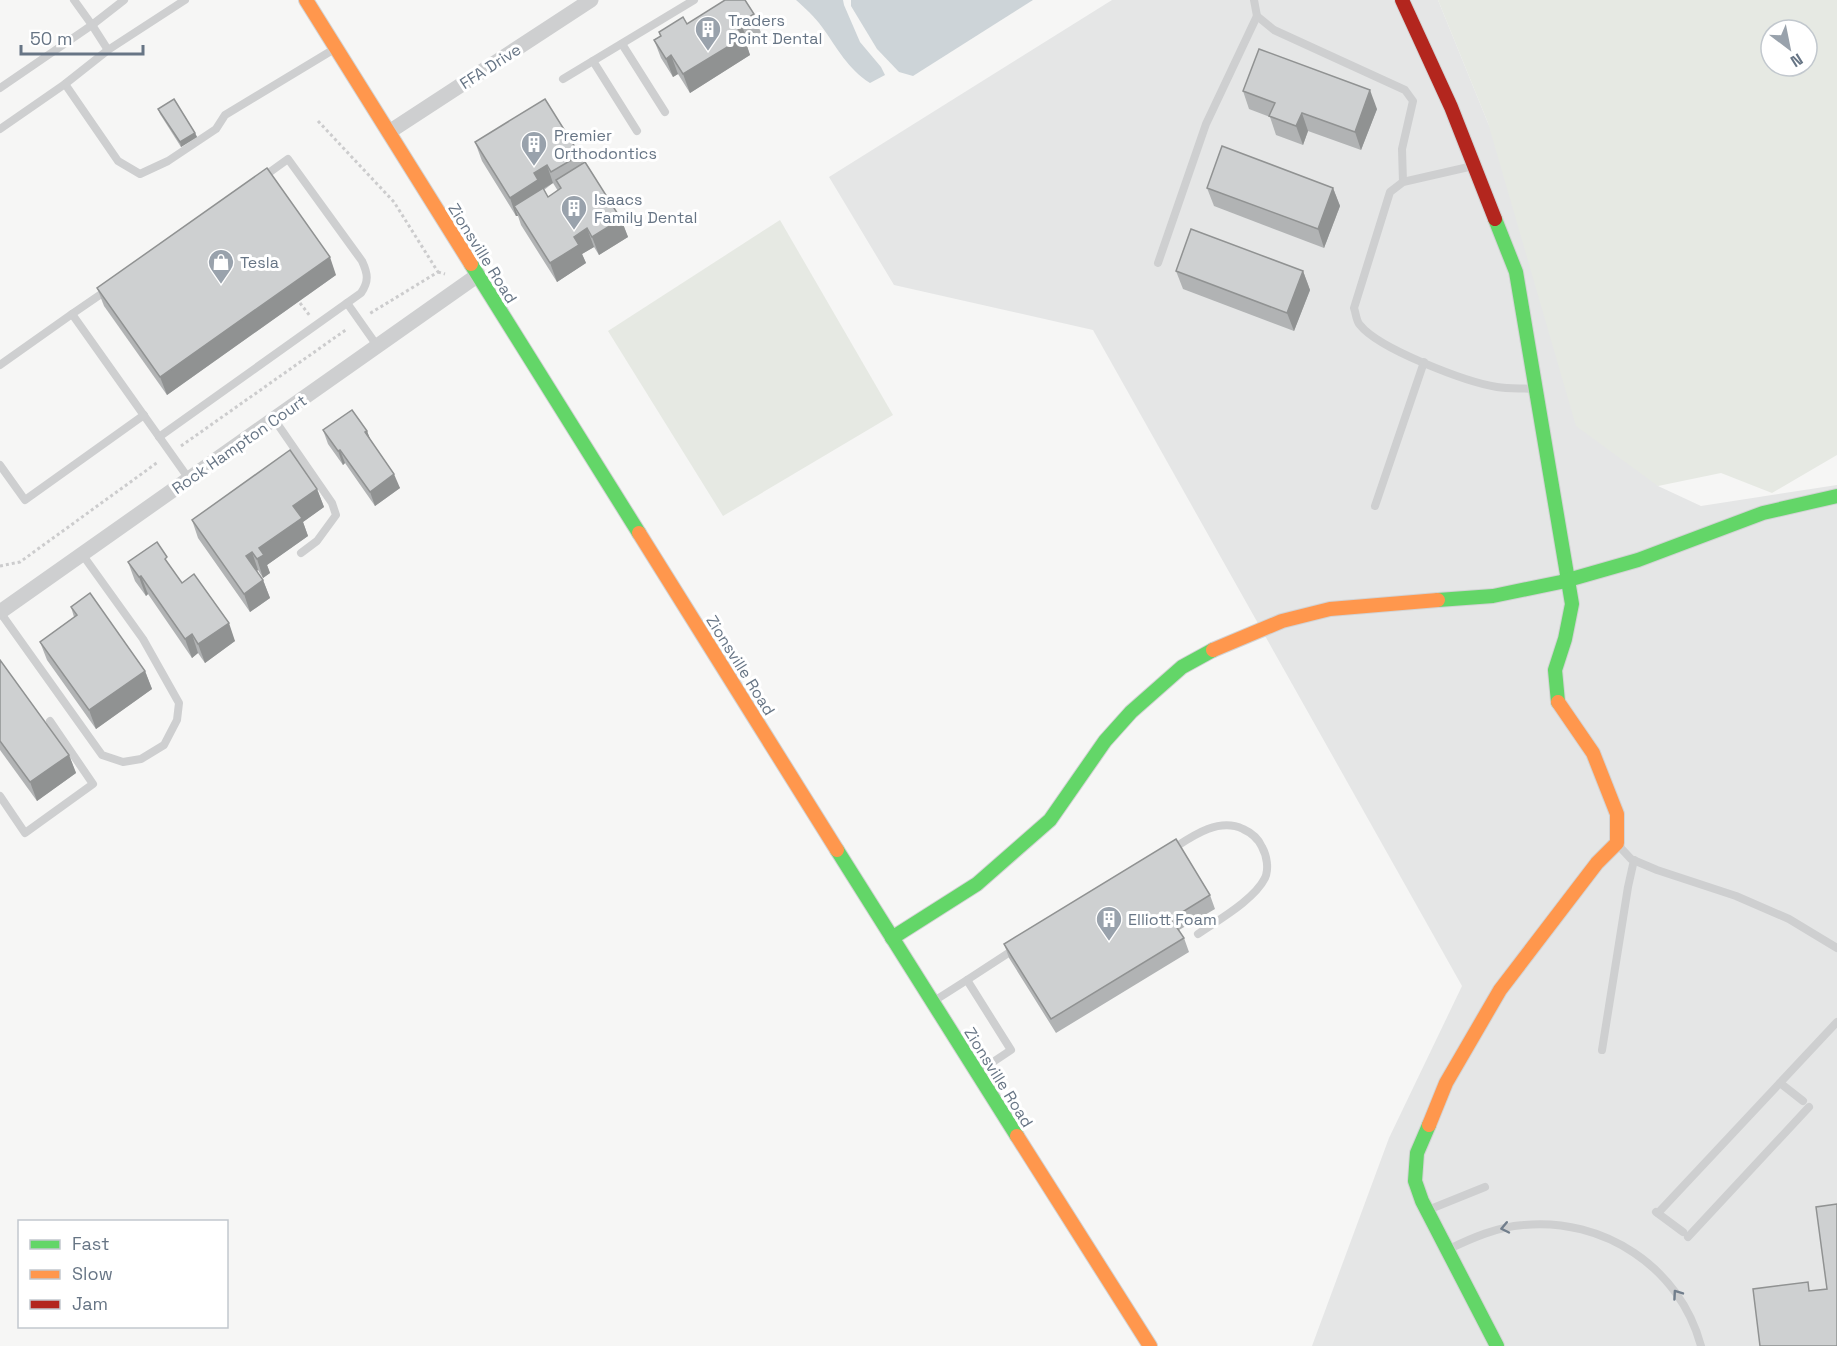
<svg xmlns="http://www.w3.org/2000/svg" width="1837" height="1346" font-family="'Space Grotesk',sans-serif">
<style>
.built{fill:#e5e6e6}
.green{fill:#e6e9e3;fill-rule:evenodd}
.water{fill:#cdd4d8}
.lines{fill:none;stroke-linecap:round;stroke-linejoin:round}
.fast-casing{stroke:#d2d3d4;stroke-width:16}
.slow-casing{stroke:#d2d3d4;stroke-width:16}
.jam-casing{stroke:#d2d3d4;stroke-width:16}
.path{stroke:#cccccd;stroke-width:3;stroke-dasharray:3 3;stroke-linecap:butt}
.lane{stroke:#cecfd0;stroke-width:8}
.street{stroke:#cecfd0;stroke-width:15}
.fast{stroke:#63d668;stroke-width:14}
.slow{stroke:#ff974d;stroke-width:14}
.jam{stroke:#b3261e;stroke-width:14}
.wall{fill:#b1b3b4;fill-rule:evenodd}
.shaded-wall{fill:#909292}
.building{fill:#ced0d1;stroke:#909292;stroke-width:1.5}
.oneway{stroke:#717e8c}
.labels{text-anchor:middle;stroke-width:6;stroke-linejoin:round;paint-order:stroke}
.poi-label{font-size:16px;fill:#677585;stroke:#fff;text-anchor:start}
.street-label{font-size:16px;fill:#677585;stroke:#fff}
</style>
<rect width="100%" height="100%" fill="#f6f6f5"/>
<!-- built -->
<polygon class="built" points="1112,0 1438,0 1488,123 1658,486 1701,506 1837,485 1837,1346 1312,1346 1389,1138 1462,986 1093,330 894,285 829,177"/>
<!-- green -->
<g class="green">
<path d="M 1438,0 L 1837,0 L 1837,455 L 1772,493 L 1721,473 L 1658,486 L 1576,426 L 1488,123 ZM 1771,30 L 1807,30 L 1807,66 L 1771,66 Z"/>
<polygon points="780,220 893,415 723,516 608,331"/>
</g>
<!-- water -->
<g class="water">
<path d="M 796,0 L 843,0 L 844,5 L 860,42 L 881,67 L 885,75 L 870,83 C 847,68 838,49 822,27 C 815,17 805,8 796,0 Z"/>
<polygon points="851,0 1033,0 913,76 899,72 877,49 851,6"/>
</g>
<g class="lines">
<!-- fast casing -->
<g class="fast-casing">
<g id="fast">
<polyline points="1495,219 1516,272 1572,604 1565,639 1555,670 1558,702"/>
<polyline points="471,264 639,533"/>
<polyline points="1438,600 1493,596 1561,582 1638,560 1763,513 1837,496"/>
<polyline points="837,850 1017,1136"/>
<polyline points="892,938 977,884 1050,820 1105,741 1131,712 1182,667 1213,650"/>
<polyline points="1429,1125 1417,1153 1415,1181 1422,1201 1497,1346"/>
</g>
</g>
<!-- slow casing -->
<g class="slow-casing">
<g id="slow">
<polyline points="306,0 471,264"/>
<polyline points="639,533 837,850"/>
<polyline points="1213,650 1282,621 1330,609 1438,600"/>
<polyline points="1429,1125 1446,1083 1500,990 1597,863 1617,843 1617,814 1593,753 1558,702"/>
<polyline points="1017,1136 1150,1346"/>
</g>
</g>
<!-- jam casing -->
<g class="jam-casing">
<polyline id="jam" points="1402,0 1451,107 1495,219"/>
</g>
<!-- path -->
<g class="path">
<polyline points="318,121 394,202 438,272 369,314"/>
<polyline points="438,272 445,274"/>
<polyline points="300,303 310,316"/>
<polyline points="181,446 347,329"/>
<polyline points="0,566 20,562 158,462"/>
</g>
<!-- lane -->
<g class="lane">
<polyline points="74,0 92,25 124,0"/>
<polyline points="1254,0 1257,16 1274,30 1405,90 1413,101 1402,149 1403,182"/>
<polyline points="622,44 665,112"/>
<polyline points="593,61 637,131"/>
<polyline points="563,79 694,0"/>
<polyline points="65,84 118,161 140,174 168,161 216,129 225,115 336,48"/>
<polyline points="0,88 92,25 108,50"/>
<polyline points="0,129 65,84 108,50 185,0"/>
<path d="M 1473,166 L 1403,182 L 1390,192 L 1354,308 C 1356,313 1356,321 1360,325 C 1379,349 1466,382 1497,387 C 1509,389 1522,388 1534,389"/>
<polyline points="1158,263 1206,124 1257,16"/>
<polyline points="107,290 72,314 189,479"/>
<polyline points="347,303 378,347"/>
<polyline points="0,365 72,314"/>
<polyline points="274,419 332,503 336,515 317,541 301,553"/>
<path d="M 159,437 L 361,293 C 369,281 368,274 362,261 L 288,159 L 263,177"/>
<polyline points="0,465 25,500 144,415"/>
<polyline points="1375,506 1424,362"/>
<polyline points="0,612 102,755 123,762 141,759 164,745 177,720 179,703 143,639 82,554"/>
<polyline points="0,796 25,833 93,784 50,721"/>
<polyline points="1618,845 1631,859 1657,870 1736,896 1789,919 1837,948"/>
<path d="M 1171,850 C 1191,837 1218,817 1243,829 C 1252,833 1258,838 1262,847 C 1267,856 1269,869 1265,878 C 1254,900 1218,920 1198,934"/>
<polyline points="967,980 1016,948"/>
<polyline points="934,1001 967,980 1011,1050 978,1072"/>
<polyline points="1602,1050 1628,887 1634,860"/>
<polyline points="1780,1083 1803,1101"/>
<polyline points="1428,1210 1485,1187"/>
<polyline points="1656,1212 1683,1232"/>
<polyline points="1658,1213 1837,1022"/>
<polyline points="1688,1237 1809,1107"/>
<path d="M 1449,1249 C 1472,1238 1497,1227 1523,1225 C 1603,1217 1680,1267 1701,1346"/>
</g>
<!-- street -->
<g class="street">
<polyline points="389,132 591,0"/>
<polyline points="0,612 478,275"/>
</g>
<!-- fast -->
<use href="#fast" class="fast"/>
<!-- slow -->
<use href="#slow" class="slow"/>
<!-- jam -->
<use href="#jam" class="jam"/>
</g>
<!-- wall -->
<g class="wall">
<polygon points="748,5 754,14 761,33 747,41 749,45 747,46 750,55 690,93 678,74 673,77 661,58 654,40 660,36 659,32"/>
<polygon points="1243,91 1377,109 1361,150 1308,131 1303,145 1276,135 1270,117 1249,109"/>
<polygon points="158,109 195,133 197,137 181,147 160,114"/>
<path d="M 475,142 L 580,155 L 583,163 L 621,219 L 628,237 L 599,255 L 594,247 L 582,254 L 586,263 L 557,282 L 521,225 L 518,216 L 516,216 L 482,161 ZM 553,183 L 558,191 L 548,197 L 544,190 Z"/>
<polygon points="1207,188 1333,188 1340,206 1324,248 1214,206"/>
<polygon points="1176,271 1303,271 1310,290 1294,331 1183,289"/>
<polygon points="336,275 167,395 104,306 97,288"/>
<polygon points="323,430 367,431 371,442 400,488 375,506 345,463 343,465 328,444"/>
<polygon points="317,489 324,507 303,522 308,536 267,565 270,573 263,578 258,570 257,571 263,580 270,598 250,612 198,538 192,520"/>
<polygon points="128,562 170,566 182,583 235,641 205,663 198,653 192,658 148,594 146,596 135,581"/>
<polygon points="71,607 145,671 152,689 96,729 47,660 40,642 74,617"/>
<polygon points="0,660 69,755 76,773 37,801 0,750"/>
<polygon points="1210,895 1215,909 1179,930 1184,938 1189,952 1056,1033 1009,958 1004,944"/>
</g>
<!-- shaded-wall -->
<g class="shaded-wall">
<polygon points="742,26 749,45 747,46 750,55 690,93 683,74"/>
<polygon points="671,55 678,74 673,77 666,59"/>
<polygon points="1370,90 1377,109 1361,150 1355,132"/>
<polygon points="1302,113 1308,131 1303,145 1296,126"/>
<polygon points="195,133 197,137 181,147 180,142"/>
<polygon points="547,165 553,183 514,206 518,216 516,216 510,198 534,173"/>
<polygon points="1333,188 1340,206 1324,248 1318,229"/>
<polygon points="621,219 628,237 599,255 592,237"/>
<polygon points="587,228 594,247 582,254 586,263 557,282 550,263 574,237"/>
<polygon points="330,257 336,275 167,395 160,377"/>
<polygon points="1303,271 1310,290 1294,331 1287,313"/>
<polygon points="367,431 372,444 365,432"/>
<polygon points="340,450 345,463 343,465 338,451"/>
<polygon points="394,474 400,488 375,506 370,492"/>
<polygon points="317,489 324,507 303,522 308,536 267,565 270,573 263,578 257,559 259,548 293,506"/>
<polygon points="252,552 258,570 253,574 246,556"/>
<polygon points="141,576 148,594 146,596 139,577"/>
<polygon points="263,580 270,598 250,612 244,594"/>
<polygon points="229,623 235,641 205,663 198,644"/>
<polygon points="192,634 198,653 192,658 185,639"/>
<polygon points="145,671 152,689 96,729 89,710"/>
<polygon points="69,755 76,773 37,801 30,782"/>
</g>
<!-- building -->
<g class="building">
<polygon points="725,0 745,0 754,14 740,23 742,26 738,29 744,37 683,74 671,55 666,59 654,40 661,36 659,32 683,17 687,24"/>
<polygon points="1259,49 1370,90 1355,132 1302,113 1296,126 1269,116 1275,103 1243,91"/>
<polygon points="174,99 195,133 180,142 158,109"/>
<polygon points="545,99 580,155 551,172 547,165 534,173 538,180 510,198 475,142"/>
<polygon points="1222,146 1333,188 1318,229 1207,188"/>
<polygon points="585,162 621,219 592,237 587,228 574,237 579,245 550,263 514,206 543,188 548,197 561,188 556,180"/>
<polygon points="267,168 330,257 160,377 97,288"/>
<polygon points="1191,229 1303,271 1287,313 1176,271"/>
<polygon points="352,410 367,431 365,432 394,474 370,492 340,450 338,451 323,430"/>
<polygon points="290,450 317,489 293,506 302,518 259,548 264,555 257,559 252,552 246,556 263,580 244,594 192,520"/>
<polygon points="157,542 167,557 165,559 182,583 194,574 229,623 198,644 192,634 185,639 141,576 139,577 128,562"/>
<polygon points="90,593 145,671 89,710 40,642 77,615 71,607"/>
<polygon points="0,660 69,755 30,782 0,741"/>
<polygon points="1176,839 1210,895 1171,919 1184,938 1051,1019 1004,944"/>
<polygon points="1837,1204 1837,1346 1760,1346 1753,1289 1808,1282 1809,1291 1827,1289 1816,1207"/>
</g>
<!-- one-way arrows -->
<defs><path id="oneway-chevron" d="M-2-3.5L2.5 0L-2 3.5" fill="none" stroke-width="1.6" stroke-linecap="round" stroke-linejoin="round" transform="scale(1.5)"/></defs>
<g class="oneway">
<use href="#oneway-chevron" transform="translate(1505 1228) rotate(168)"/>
<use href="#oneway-chevron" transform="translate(1677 1294) rotate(-125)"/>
</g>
<!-- icons -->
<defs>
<g id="building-pin" transform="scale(1.35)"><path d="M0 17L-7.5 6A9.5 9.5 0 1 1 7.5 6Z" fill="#99a2ac" stroke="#fff"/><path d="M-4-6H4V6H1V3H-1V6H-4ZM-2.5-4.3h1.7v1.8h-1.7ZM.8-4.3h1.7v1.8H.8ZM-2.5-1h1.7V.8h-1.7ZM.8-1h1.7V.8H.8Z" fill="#fff"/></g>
<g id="shop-pin" transform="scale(1.35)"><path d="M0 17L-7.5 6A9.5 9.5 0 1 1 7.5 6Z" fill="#99a2ac" stroke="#fff"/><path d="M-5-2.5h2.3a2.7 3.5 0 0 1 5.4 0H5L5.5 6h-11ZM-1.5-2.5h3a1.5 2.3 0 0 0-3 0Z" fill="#fff"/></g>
</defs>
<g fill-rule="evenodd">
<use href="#building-pin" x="708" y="29"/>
<use href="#building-pin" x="534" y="144"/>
<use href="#building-pin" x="574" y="208"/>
<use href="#shop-pin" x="221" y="262"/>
<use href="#building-pin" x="1109" y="919"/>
</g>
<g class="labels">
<!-- poi labels -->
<g class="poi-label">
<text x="728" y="26">Traders<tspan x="728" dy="18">Point Dental</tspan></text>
<text x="554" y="141">Premier<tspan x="554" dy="18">Orthodontics</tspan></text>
<text x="594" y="205">Isaacs<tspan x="594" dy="18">Family Dental</tspan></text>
<text x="240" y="268">Tesla</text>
<text x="1128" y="925">Elliott Foam</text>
</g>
<!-- street labels -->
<g class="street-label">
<text transform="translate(490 66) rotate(-33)" y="6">FFA Drive</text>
<text transform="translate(483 253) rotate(58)" y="6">Zionsville Road</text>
<text transform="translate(239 444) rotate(-35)" y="6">Rock Hampton Court</text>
<text transform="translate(741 665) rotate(58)" y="6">Zionsville Road</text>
<text transform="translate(999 1077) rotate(58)" y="6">Zionsville Road</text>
</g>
</g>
<!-- legend -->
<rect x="18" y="1220" width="210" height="108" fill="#ffffff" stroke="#c2c8ce" stroke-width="1.5"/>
<rect x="30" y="1240" width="30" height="9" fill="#63d668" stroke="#c2c8ce" stroke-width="1.5"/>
<text x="72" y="1250" font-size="18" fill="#677585">Fast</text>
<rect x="30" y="1270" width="30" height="9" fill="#ff974d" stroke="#c2c8ce" stroke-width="1.5"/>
<text x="72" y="1280" font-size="18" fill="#677585">Slow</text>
<rect x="30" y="1300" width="30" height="9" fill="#b3261e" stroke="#c2c8ce" stroke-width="1.5"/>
<text x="72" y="1310" font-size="18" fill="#677585">Jam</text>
<!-- north arrow -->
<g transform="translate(1789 48) rotate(148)"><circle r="28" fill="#ffffff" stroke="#c2c8ce" stroke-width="1.5"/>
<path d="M0-4.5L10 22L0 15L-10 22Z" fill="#99a2ac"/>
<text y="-9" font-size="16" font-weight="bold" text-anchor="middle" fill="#677585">N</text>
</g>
<!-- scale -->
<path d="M21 45v9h122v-9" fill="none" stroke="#677585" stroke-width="3"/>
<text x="30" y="45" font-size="18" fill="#677585" stroke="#ffffff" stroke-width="4.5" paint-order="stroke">50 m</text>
</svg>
